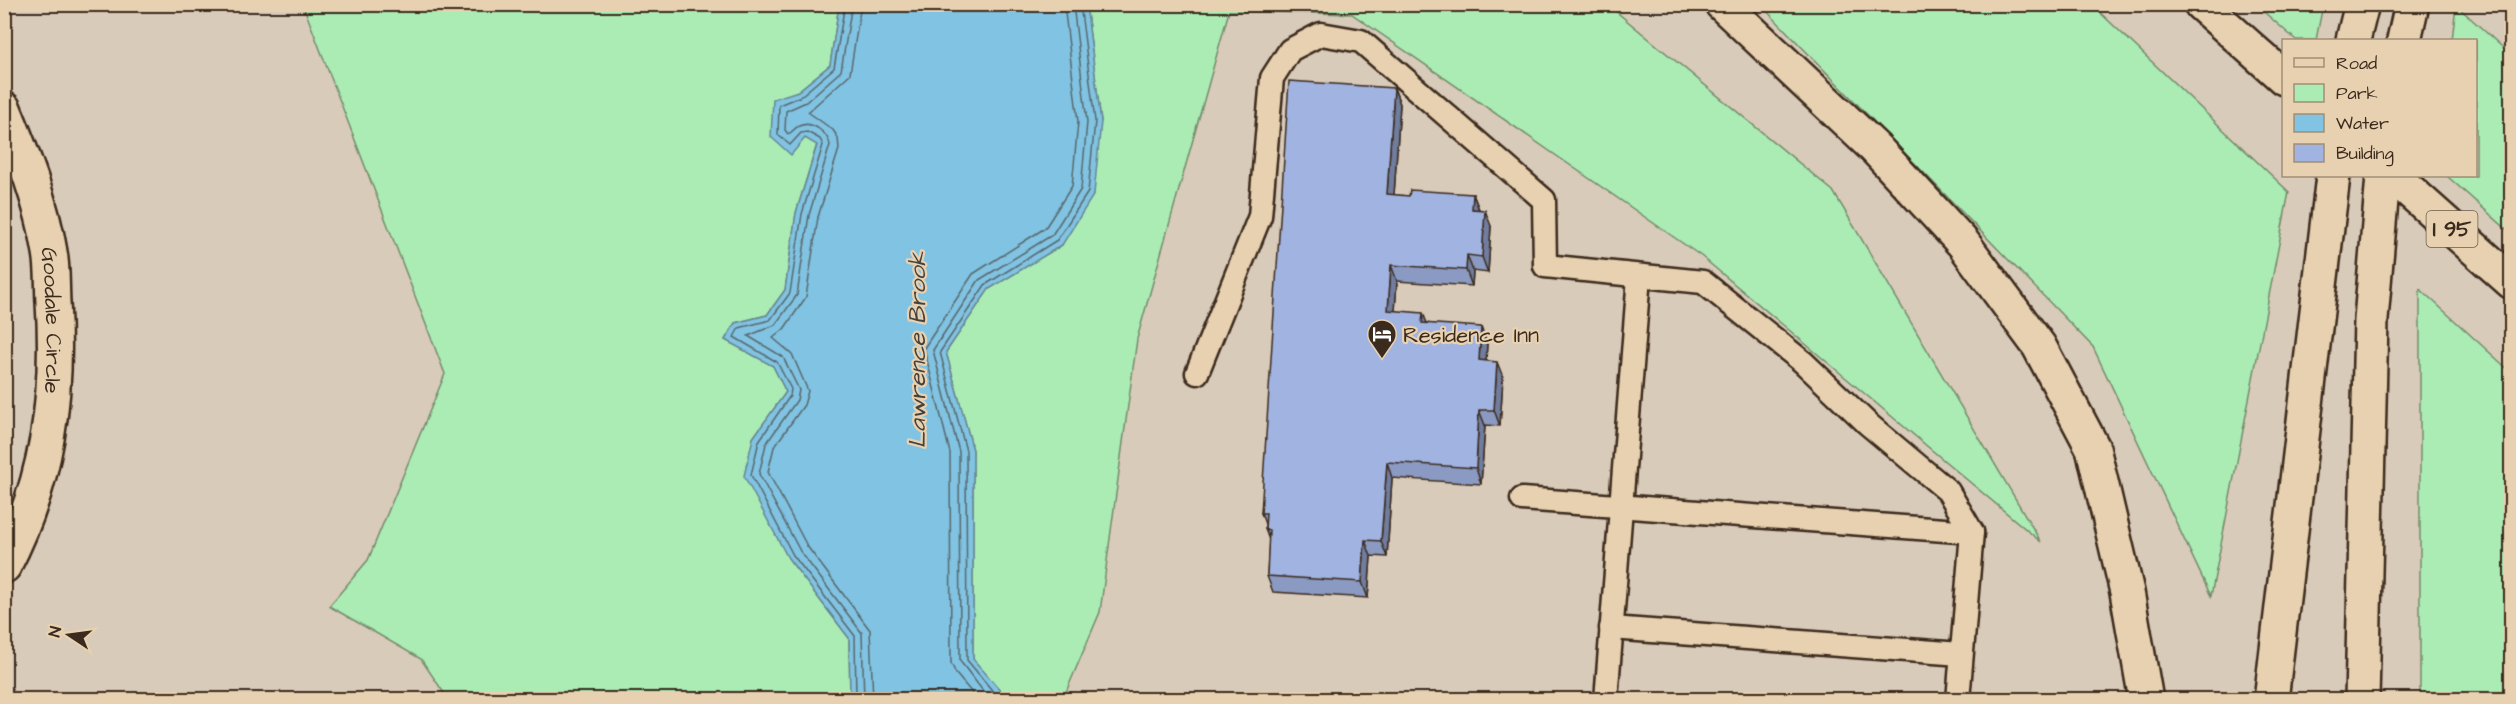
<svg xmlns="http://www.w3.org/2000/svg" width="2516" height="704" font-family="'Architects Daughter',sans-serif">
<style>
.green{fill:#abecb5;stroke:#738b6a;stroke-width:1.5}
.water{fill:#81c3e2;stroke:#658694;stroke-width:1.5}
.lines{fill:none;stroke-linecap:round;stroke-linejoin:round}
.shore{stroke:#57676c;stroke-width:1.5}
.service-casing{stroke:#3b2a1e;stroke-width:27}
.minor-casing{stroke:#3b2a1e;stroke-width:38}
.motorway-casing{stroke:#3b2a1e;stroke-width:38}
.service{stroke:#e7d1b0;stroke-width:22}
.minor{stroke:#e7d1b0;stroke-width:33}
.motorway{stroke:#e7d1b0;stroke-width:33}
.wall{fill:#8a9ac2;stroke:#3b2a1e;stroke-width:1.5}
.shaded-wall{fill:#707d9e;stroke:#3b2a1e;stroke-width:1.5}
.building{fill:#a0b3e1;stroke:#3b2a1e;stroke-width:1.5}
.labels{text-anchor:middle;stroke-width:4.5;stroke-linejoin:round;paint-order:stroke}
.shield{fill:#e7d1b0;stroke:#6f5c4a;stroke-width:1.5}
.shield-label{font-size:21px;font-weight:bold;fill:#3b2a1e}
.street-label{font-size:22px;fill:#3b2a1e;stroke:#e7d1b0}
.poi-label{font-size:22px;fill:#3b2a1e;stroke:#e7d1b0;text-anchor:start}
.water-label{font-size:24px;font-style:italic;fill:#46413b;stroke:#e7d1b0}
</style>
<rect width="100%" height="100%" fill="#d9cbba"/>
<filter id="ink" filterUnits="userSpaceOnUse"><feTurbulence type="fractalNoise" baseFrequency=".0167" numOctaves="2"/><feDisplacementMap in="SourceGraphic" scale="12" xChannelSelector="R" yChannelSelector="G"/><feConvolveMatrix kernelMatrix="1 2 1 2 8 2 1 2 1" color-interpolation-filters="sRGB"/></filter>
<g filter="url(#ink)">
<!-- green -->
<g class="green">
<polygon points="303,5 839,5 830,65 798,91 805,138 817,144 796,213 785,290 767,315 735,323 725,340 773,366 786,392 753,438 788,558 849,638 850,699 448,699 421,659 329,606 368,560 445,374"/>
<polygon points="1086,5 1608,5 1833,191 2041,542 1701,256 1352,14 1229,11 1137,339 1100,612 1063,699 1008,699 973,660 973,450 946,352 989,289 1062,245 1101,121"/>
<polygon points="1761,5 2092,5 2289,192 2211,596 2093,347"/>
<polygon points="2256,5 2323,5 2316,40 2296,40"/>
<polygon points="2456,5 2511,55 2511,233 2447,176 2476,176 2476,40 2452,40"/>
<polygon points="2420,289 2511,372 2511,699 2420,699"/>
</g>
<!-- water -->
<polygon class="water" points="839,5 1086,5 1101,121 1094,194 1062,245 989,289 946,352 973,450 973,659 1008,699 850,699 849,638 788,558 744,476 753,438 786,392 773,366 725,340 735,323 767,315 785,290 796,213 817,145 805,138 791,155 771,137 773,99 798,91 830,65"/>
<g class="lines">
<!-- shore -->
<g class="shore">
<polyline points="845,4 834,68 801,96 779,105 778,135 790,145 801,133 807,132 820,139 823,145 802,214 790,293 770,320 739,328 734,337 777,362 791,389 790,396 759,441 751,475 793,555 855,636 856,700"/>
<path d="M 852,4 L 841,71 L 806,102 L 786,111 L 785,130 L 788,134 C 793,132 794,128 799,126 C 812,120 828,133 830,145 L 809,215 L 797,295 L 775,325 L 748,336 L 783,357 L 799,390 L 797,400 L 766,444 L 759,474 L 800,551 L 862,633 L 864,700"/>
<polyline points="861,4 850,74 808,112 833,130 838,138 839,149 818,217 806,297 784,329 773,338 792,354 808,391 804,405 774,447 768,472 807,546 870,630 873,700"/>
<polyline points="978,700 956,674 951,663 950,453 924,348 973,274 1045,228 1072,186 1078,122 1064,4"/>
<polyline points="990,700 960,661 959,452 933,350 979,280 1052,235 1081,189 1087,122 1073,4"/>
<polyline points="1000,700 967,660 966,451 940,352 985,285 1057,240 1088,192 1095,121 1080,4"/>
</g>
<!-- service casing -->
<g class="service-casing">
<g id="service">
<polyline points="1197,373 1260,216 1272,78 1290,50 1321,34 1361,41 1544,200 1545,266 1703,282 1803,362 1868,424 1948,491 1972,532 1958,700"/>
<polyline points="1522,499 1972,532"/>
<polyline points="1611,628 1961,654"/>
<polyline points="1606,700 1639,276"/>
</g>
</g>
<!-- minor casing -->
<g class="minor-casing">
<g id="minor">
<path id="s1" d="M 4,109 C 23,155 42,203 50,252 C 53,268 52,285 53,302 C 59,395 48,482 4,566"/>
</g>
</g>
<!-- motorway casing -->
<g class="motorway-casing">
<g id="motorway">
<polyline points="1722,4 1875,148 1963,243 2039,346 2093,448 2127,592 2146,700"/>
<polyline points="2201,4 2284,78"/>
<polyline points="2353,40 2362,4"/>
<polyline points="2404,40 2412,4"/>
<polyline points="2393,176 2512,282"/>
<polyline points="2271,700 2333,176"/>
<polyline points="2362,700 2371,320 2383,176"/>
</g>
</g>
<!-- service -->
<use href="#service" class="service"/>
<!-- minor -->
<use href="#minor" class="minor"/>
<!-- motorway -->
<use href="#motorway" class="motorway"/>
</g>
<!-- wall -->
<polygon class="wall" points="1394,88 1400,104 1394,195 1409,196 1473,194 1479,209 1491,226 1488,273 1473,271 1472,286 1397,281 1395,311 1427,323 1487,343 1486,361 1503,377 1500,426 1485,425 1481,484 1392,478 1387,557 1371,556 1368,598 1273,592 1267,576 1269,540 1265,529 1265,524 1261,513"/>
<!-- shaded-wall -->
<g class="shaded-wall">
<polygon points="1394,88 1400,104 1393,210 1387,194"/>
<polygon points="1473,194 1479,210 1472,209"/>
<polygon points="1485,210 1491,226 1488,273 1482,257"/>
<polygon points="1467,255 1473,271 1472,286 1466,270"/>
<polygon points="1391,265 1397,281 1394,326 1388,310"/>
<polygon points="1423,313 1429,328 1422,323"/>
<polygon points="1481,327 1487,343 1485,376 1479,360"/>
<polygon points="1497,362 1503,377 1500,426 1494,410"/>
<polygon points="1479,410 1485,425 1481,484 1476,468"/>
<polygon points="1387,462 1392,478 1387,557 1381,541"/>
<polygon points="1365,540 1371,556 1368,598 1362,582"/>
</g>
<!-- building -->
<polygon class="building" points="1289,81 1394,88 1387,194 1409,196 1410,190 1473,194 1472,209 1485,210 1482,257 1467,255 1466,270 1391,265 1388,310 1423,313 1422,323 1481,327 1479,360 1497,362 1494,410 1479,410 1476,468 1387,462 1381,541 1365,540 1362,582 1267,576 1269,530 1265,529 1266,513 1261,513"/>
</g>
<!-- icons -->
<defs>
<g id="hotel-pin" transform="scale(1.5)"><path d="M0 17L-7.5 6A9.5 9.5 0 1 1 7.5 6Z" fill="#3b2a1e" stroke="#e7d1b0"/><path d="M-6-4.5h1.5V1H6V5H4.5V3h-9V5H-6ZM-4 0a1.8 1.8 0 1 1 3.6 0ZM.5 0V-2.5h3Q6-2.5 6 0Z" fill="#fff"/></g>
</defs>
<g fill-rule="evenodd">
<use href="#hotel-pin" x="1382" y="334"/>
</g>
<g class="labels">
<!-- shield labels -->
<rect class="shield" x="2426.5" y="211" width="51" height="36" rx="4.5"/>
<g class="shield-label">
<text x="2452" y="236">I 95</text>
</g>
<!-- street labels -->
<g class="street-label">
<text dy="8" stroke="none"><textPath href="#s1" startOffset="219">Goodale Circle</textPath></text>
</g>
<!-- poi labels -->
<g class="poi-label">
<text x="1403" y="342">Residence Inn</text>
</g>
<!-- water labels -->
<g class="water-label">
<text transform="translate(917 350) rotate(-90)" y="8">Lawrence Brook</text>
</g>
</g>
<!-- margin -->
<rect width="2516" height="704" fill="none" stroke="#e7d1b0" stroke-width="24"/>
<rect x="12" y="12" width="2492" height="680" fill="none" stroke="#3b2a1e" stroke-width="2" filter="url(#ink)"/>
<!-- legend -->
<rect x="2282" y="39" width="195" height="138" fill="#e7d1b0" stroke="#a28e76" stroke-width="1.5"/>
<rect x="2294" y="58" width="30" height="9" fill="#e7d1b0" stroke="#a28e76" stroke-width="1.5"/>
<text x="2336" y="69" font-size="18" fill="#3b2a1e">Road</text>
<rect x="2294" y="84" width="30" height="18" fill="#abecb5" stroke="#a28e76" stroke-width="1.5"/>
<text x="2336" y="99" font-size="18" fill="#3b2a1e">Park</text>
<rect x="2294" y="114" width="30" height="18" fill="#81c3e2" stroke="#a28e76" stroke-width="1.5"/>
<text x="2336" y="129" font-size="18" fill="#3b2a1e">Water</text>
<rect x="2294" y="144" width="30" height="18" fill="#a0b3e1" stroke="#a28e76" stroke-width="1.5"/>
<text x="2336" y="159" font-size="18" fill="#3b2a1e">Building</text>
<!-- north arrow -->
<g transform="translate(69 635) rotate(283)" stroke="#e7d1b0" stroke-width="4.5" paint-order="stroke">
<path d="M0-4.5L10 22L0 15L-10 22Z" fill="#3b2a1e"/>
<text y="-9" font-size="16" font-weight="bold" text-anchor="middle" fill="#3b2a1e">N</text>
</g>
</svg>
